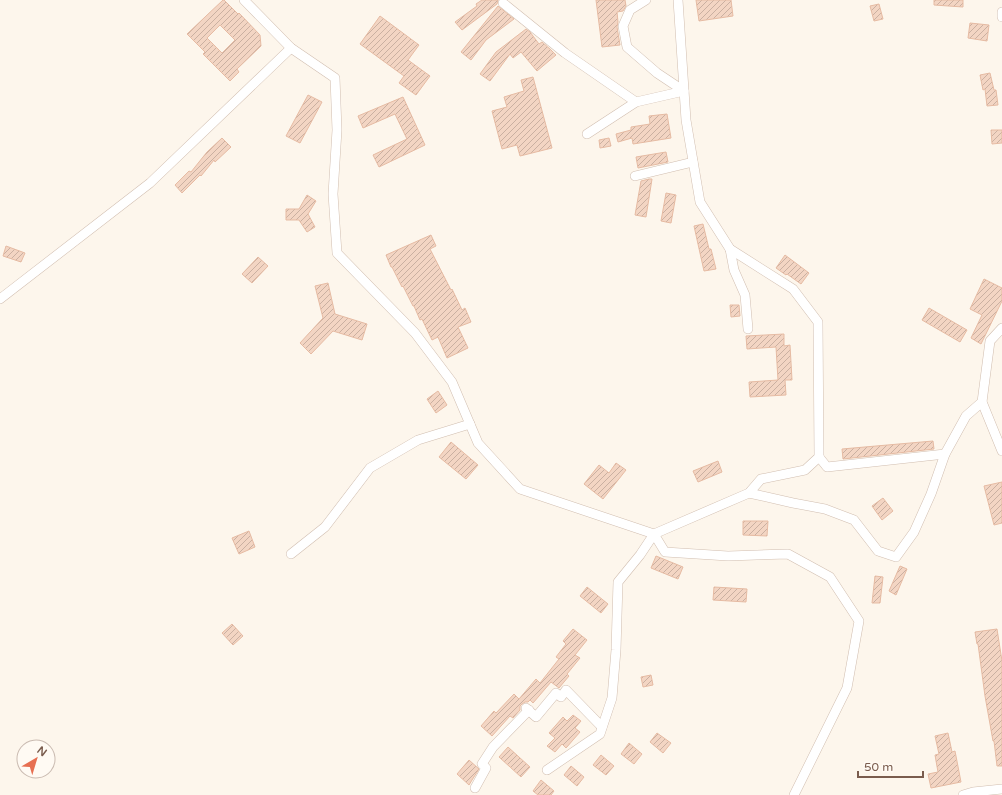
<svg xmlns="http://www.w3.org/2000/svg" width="1002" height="795" font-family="'Varela Round',sans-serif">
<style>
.building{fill:url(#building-hatch);stroke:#e6bba3;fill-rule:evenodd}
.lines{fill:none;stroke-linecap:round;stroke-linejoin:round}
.street-casing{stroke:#d1beb0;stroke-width:10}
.street{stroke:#fff;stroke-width:9}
</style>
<defs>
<pattern id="building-hatch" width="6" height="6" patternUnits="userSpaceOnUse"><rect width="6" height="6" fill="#f3d5c3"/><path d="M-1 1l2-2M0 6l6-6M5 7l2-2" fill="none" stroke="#cab0a1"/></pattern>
</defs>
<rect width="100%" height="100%" fill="#fdf6ec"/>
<!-- building -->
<g class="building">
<path d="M 223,0 L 224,0 L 238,14 L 239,13 L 260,35 L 261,46 L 237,69 L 239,72 L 230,81 L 203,54 L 205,52 L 187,34 ZM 220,25 L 235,40 L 222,53 L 207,38 Z"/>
<polygon points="482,0 498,0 497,4 462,30 455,22 477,6 476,4"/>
<polygon points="596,0 625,0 626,6 623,11 617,12 618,22 617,27 620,45 602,47"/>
<polygon points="696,0 731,0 733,16 699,21"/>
<polygon points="934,0 963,0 963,7 934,5"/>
<polygon points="879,4 883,19 874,21 870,6"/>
<polygon points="498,6 514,19 486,40 471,60 461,52"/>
<polygon points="380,16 419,45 408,60 430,76 416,95 399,83 404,76 360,44"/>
<polygon points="970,23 989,25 987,41 968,38"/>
<polygon points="526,29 530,32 539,44 542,42 550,49 556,55 537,71 521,52 513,58 510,54 490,81 480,74 496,52"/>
<polygon points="990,73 994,90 996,90 998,105 987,106 985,89 983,90 980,75"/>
<polygon points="533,77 552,148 520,156 517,145 502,149 492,111 507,107 504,97 524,91 521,80"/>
<polygon points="308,95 322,102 300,143 286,136"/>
<polygon points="403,97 425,145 379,167 373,155 407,139 395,114 363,128 358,116"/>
<polygon points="667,114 671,138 633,144 632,138 618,142 616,134 631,130 631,127 650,124 649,116"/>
<polygon points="991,130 1002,130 1002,143 992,144"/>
<polygon points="222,138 231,147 215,162 214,160 201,176 200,175 182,193 175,185 189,171 191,172 207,152"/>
<polygon points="609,138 611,146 600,148 599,140"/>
<polygon points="666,152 668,162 638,168 636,157"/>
<polygon points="649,179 652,179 646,217 635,215 641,181"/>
<polygon points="666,193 676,195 671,223 661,221"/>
<polygon points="307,195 316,201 308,214 315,227 307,232 299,220 286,220 286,209 299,209"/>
<polygon points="703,224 709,249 711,249 716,269 704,271 694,226"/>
<polygon points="431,235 436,246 430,249 451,290 452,289 462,310 465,308 471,322 458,327 468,348 447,358 438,337 432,340 422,319 420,320 414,306 413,306 403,286 402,287 392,267 391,267 386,255"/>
<polygon points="6,246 25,253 21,262 3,256"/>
<polygon points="785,255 809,273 801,284 787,274 786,275 776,268"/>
<polygon points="258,257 268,266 252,283 242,274"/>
<polygon points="984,279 1002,288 1002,301 981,344 971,338 982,315 970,309"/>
<polygon points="328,283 335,314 367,324 362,340 333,331 311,354 300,343 323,318 315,286"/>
<polygon points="730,305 739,305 740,316 731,317"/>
<polygon points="929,308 967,330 960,342 922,320"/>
<polygon points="784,334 784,346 790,345 792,380 785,380 786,395 750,397 749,382 778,380 776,347 747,349 746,336"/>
<polygon points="438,391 447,405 436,413 427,399"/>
<polygon points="933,441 934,449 843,459 842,449"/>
<polygon points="451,442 478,465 466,479 439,457"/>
<polygon points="718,461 722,472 698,482 693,471"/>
<polygon points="616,463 626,470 603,499 584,484 599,465 609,473"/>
<polygon points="1002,482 1002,523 994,525 984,486"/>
<polygon points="883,498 893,511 882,520 872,506"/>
<polygon points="743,521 768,521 767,536 743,535"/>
<polygon points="249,531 255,547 239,554 232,538"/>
<polygon points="656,556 683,567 678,579 651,568"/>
<polygon points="900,566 907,569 896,595 889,591"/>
<polygon points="875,576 883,577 880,603 872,603"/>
<polygon points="587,587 608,604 601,613 580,596"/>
<polygon points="714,587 747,589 746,602 713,600"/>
<polygon points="232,624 243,636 233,645 222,633"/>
<polygon points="573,629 587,640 575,655 580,658 567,674 569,676 559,688 551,682 533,703 530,700 528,702 525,702 522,704 520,706 520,710 513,718 510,716 492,736 481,726 494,711 496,713 514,694 519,699 536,679 540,683 559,659 556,657 566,644 563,641"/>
<polygon points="997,629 1002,661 1002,766 997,766 994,741 993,741 985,696 978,644 977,644 975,632"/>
<polygon points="651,675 653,685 643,687 641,677"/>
<polygon points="573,715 581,721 575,728 580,732 566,748 562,744 555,752 547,746 555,738 549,733 563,717 567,721"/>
<polygon points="657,733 671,743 663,753 650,742"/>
<polygon points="948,733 952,752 955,751 961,782 931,788 928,774 938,772 935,755 939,754 935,736"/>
<polygon points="629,743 642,754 634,764 621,754"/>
<polygon points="508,747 530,767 521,777 499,757"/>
<polygon points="601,755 614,766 606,775 593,765"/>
<polygon points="469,760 479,769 472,780 469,785 457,774"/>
<polygon points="571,766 584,777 577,786 564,775"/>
<polygon points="541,780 554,791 551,795 538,795 533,791"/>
</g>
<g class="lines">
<!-- street casing -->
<g class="street-casing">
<g id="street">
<polyline points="244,0 291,48 335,78 337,130 333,194 337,253 415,333 452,382 478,443 520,489 654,534 665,552 728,556 788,554 830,577 859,621 847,688 794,795"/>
<polyline points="503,3 565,53 636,102"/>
<polyline points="1002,12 1002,17"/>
<polyline points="587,134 636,102 684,91 657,73 627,47 623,26 630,10 646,0"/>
<polyline points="635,176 693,162"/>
<polyline points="730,249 734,270 745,295 748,329"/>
<polyline points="0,299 150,183 291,48"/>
<polyline points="1002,328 990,341 982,402 1002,451"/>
<polyline points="819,457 827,467 945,454"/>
<polyline points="749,493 793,503 825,509 854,520 878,551 896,557 914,532 931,494 945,454 966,416 982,402"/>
<polyline points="291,554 325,527 370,468 418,440 470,424"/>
<polyline points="526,708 536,717 556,693 561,697 566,690 602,727"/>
<polyline points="547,770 600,734 612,698 616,650 618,582 640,555 654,534 749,493 761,479 805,470 819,457 818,322 793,289 730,249 700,202 686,120 678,0"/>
<polyline points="475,788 486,768 482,764 493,747 529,710"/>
<polyline points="963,795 973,792 1002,789"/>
</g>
</g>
<!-- street -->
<use href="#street" class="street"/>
</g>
<!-- north arrow -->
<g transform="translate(36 759) rotate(38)"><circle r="19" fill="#fffaf3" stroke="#cabbb1"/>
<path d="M0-3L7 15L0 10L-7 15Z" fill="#e76f51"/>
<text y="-6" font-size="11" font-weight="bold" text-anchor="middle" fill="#7a5c4d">N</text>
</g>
<!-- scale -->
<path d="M858 771v6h65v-6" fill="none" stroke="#7a5c4d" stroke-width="2"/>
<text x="864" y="771" font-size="12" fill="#7a5c4d" stroke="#fffaf3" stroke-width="3" paint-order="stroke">50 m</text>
</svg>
